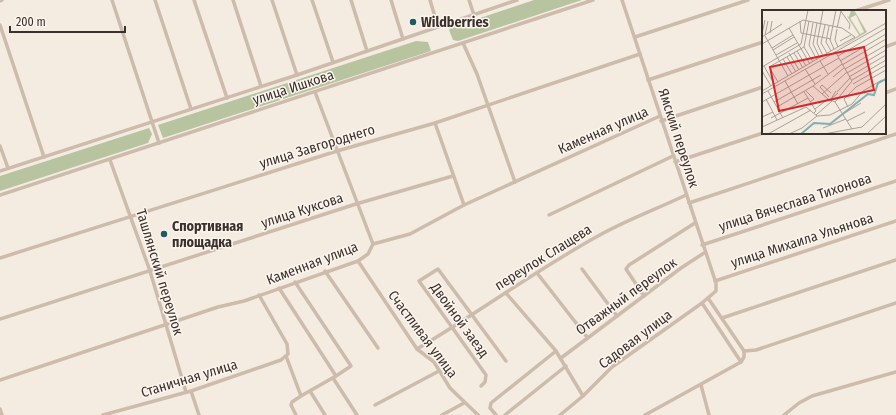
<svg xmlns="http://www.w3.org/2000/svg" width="896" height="415" font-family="'Fira Sans Condensed',sans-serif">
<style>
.green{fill:#b8c4a0}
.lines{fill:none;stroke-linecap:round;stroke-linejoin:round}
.minor{stroke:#cdbbac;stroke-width:3.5}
.poi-dot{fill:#1f5a5e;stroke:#fbf5ee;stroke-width:1.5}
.labels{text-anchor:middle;stroke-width:3;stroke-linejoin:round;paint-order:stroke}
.poi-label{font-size:14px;font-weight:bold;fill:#3b302b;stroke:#fbf5ee;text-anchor:start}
.street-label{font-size:14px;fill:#3b302b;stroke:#fbf5ee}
.inset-river{fill:none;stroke:#7fb0b2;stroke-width:2}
.inset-road{fill:none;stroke:#aaa098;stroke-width:1}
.view{fill:#d62828;fill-opacity:0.15;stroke:#d62828;stroke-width:2}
.inset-edge{fill:none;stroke:#3b302b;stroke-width:2}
</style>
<rect width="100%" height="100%" fill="#f4ebe1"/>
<!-- green -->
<g class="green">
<polygon points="534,0 582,0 458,41 453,40 449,30 450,28"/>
<polygon points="416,41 428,42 431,51 163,138 158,125"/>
<polygon points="149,128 152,134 148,143 0,191 0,176"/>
</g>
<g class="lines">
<!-- minor -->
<g class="minor">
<polyline points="112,0 159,143"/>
<polyline points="155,0 191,109"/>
<polyline points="194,0 227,98"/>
<polyline points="233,0 261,86"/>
<polyline points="272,0 297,75"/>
<polyline points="312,0 333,62"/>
<polyline points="351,0 367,51"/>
<polyline points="391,0 403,39"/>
<polyline points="430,0 438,27"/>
<polyline points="469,0 474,15"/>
<polyline points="0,1 2,0"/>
<polyline points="855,11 889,0"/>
<polyline points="0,25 44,157"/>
<polyline points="635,37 748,0"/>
<polyline points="463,43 477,74 515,182"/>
<polyline points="885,47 896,43"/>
<polyline points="648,80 763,42"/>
<polyline points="315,92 373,244"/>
<polyline points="885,93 896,89"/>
<polyline points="661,121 763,87"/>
<polyline points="435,123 464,205"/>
<polyline points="0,146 8,168"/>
<polyline points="110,160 150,271 186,392"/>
<polyline points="675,162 763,133"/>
<polyline points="0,171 297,75 517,0"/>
<polyline points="0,195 593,0"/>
<polyline points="689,203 896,134"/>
<polyline points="549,215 673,156"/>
<polyline points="702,245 896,181"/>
<polyline points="0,258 337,151 435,123 640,54"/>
<polyline points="358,261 417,349 434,362 450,388 478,415"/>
<polyline points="582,269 617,316"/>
<polyline points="325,271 378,348"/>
<polyline points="537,273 587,337"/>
<polyline points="715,281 896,221"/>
<polyline points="295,282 351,366 336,376"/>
<polyline points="279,288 336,376 301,396"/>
<polyline points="506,293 556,351 583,396"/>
<polyline points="644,296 626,269 629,265 695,223"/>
<polyline points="702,303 741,362"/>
<polyline points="722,318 896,260"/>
<polyline points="0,319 356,204 453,176"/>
<path d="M 417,349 C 478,313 536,270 598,236 C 626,220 657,209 686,195"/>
<polyline points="744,351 756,350 896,303"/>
<polyline points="286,356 301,396 292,402 291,405 296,415"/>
<polyline points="561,358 681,268 704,253"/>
<polyline points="333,378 357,415"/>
<polyline points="0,380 218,307 244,301 358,261 368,254 373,244 410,234 464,205 660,116"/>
<polyline points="701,385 709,415"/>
<polyline points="481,386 485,382 486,375 419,281 438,269 506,361"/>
<polyline points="191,391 199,415"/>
<polyline points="310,391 325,415"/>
<polyline points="375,405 439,371"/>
<polyline points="0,409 2,415"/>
<polyline points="103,415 191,391 281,360 288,354 287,344 259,295"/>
<polyline points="442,415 464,403"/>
<polyline points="496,415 490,408 491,403 556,351"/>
<polyline points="505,415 566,366"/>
<polyline points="560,415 583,396 612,367 702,303 716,291 716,283 622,0"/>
<polyline points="645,415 741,362 744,357 744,351 708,298"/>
<polyline points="784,415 799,403 812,396 896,372"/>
</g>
</g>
<!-- markers -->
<g class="poi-dot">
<circle cx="413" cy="22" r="4"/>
<circle cx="164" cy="234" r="4"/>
</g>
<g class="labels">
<!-- poi labels -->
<g class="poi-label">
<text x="421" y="27">Wildberries</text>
<text x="172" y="231">Спортивная<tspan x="172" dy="16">площадка</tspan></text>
</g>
<!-- street labels -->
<g class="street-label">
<text transform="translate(293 87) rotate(-18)" y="5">улица Ишкова</text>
<text transform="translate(603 130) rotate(-24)" y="5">Каменная улица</text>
<text transform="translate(679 138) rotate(72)" y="5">Ямский переулок</text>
<text transform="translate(317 146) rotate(-17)" y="5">улица Завгороднего</text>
<text transform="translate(795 202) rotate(-18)" y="5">улица Вячеслава Тихонова</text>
<text transform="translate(302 210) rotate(-18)" y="5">улица Куксова</text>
<text transform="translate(802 240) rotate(-18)" y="5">улица Михаила Ульянова</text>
<text transform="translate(543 257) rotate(-32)" y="5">переулок Слащева</text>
<text transform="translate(312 263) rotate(-21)" y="5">Каменная улица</text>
<text transform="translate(160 272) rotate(73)" y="5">Ташлянский переулок</text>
<text transform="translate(626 296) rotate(-36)" y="5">Отважный переулок</text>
<text transform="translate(460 320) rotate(54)" y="5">Двойной заезд</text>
<text transform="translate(423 334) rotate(53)" y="5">Счастливая улица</text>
<text transform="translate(635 339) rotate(-37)" y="5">Садовая улица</text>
<text transform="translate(189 378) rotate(-17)" y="5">Станичная улица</text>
</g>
</g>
<!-- overview -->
<g transform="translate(762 10)">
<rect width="124" height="124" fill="#f4ebe1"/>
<path d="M 89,0 L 92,0 L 105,22 L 73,41 L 97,25 L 85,6 L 87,7 ZM 94,5 L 102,22 L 98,24 L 88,8 Z" fill="#b8c4a0" fill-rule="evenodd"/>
<path class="inset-river" d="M 39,124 L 52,113 L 68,114 L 106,84 L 112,85 L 116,73 L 124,69"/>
<path class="inset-road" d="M 61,0 L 55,33 L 61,46M 78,0 L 88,14 L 87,19M 38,11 L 39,23 L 69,29M 51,13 L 47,35 L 55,50M 55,13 L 51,34 L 58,48M 63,15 L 59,33 L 65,43M 67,16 L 64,32 L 69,41M 27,18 L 48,54M 75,18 L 79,1M 75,19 L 73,30 L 76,37M 8,23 L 10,11M 0,24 L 3,10M 3,25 L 6,11M 3,26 L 26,66M 0,27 L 20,14M 78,31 L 89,25M 0,34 L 41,10 L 80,18 L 93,27 L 0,81M 42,37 L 51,52M 10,38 L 31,25M 72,39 L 68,30 L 74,0M 11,40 L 32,27M 35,41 L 44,56M 73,41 L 90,71 L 73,92M 27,43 L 37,60M 32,43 L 41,58M 14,45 L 35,33M 76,46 L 124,18M 25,47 L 34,62M 21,49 L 30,64M 58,51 L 66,64M 78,51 L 124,24M 80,55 L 124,29M 2,56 L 12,74M 0,57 L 39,34 L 46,0M 7,57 L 42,37 L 47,11M 7,57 L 16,72M 43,59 L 53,74M 83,59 L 124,35M 0,61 L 9,76M 85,63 L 124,40M 71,67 L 82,58M 87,67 L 124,45M 90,70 L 124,50M 23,71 L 36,94M 91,74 L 124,55M 51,76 L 66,89 L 73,92M 58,77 L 60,75 L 69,83M 58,77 L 67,87M 94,77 L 124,60M 6,81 L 21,108M 44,81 L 52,89 L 48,92M 74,81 L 69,89 L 76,83M 75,82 L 88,68M 0,84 L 124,13M 60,84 L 85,62M 46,88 L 54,101 L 52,103M 4,89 L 15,110M 0,92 L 77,48M 12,92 L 59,65M 73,92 L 90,119M 15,97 L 51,76 L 80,54M 86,97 L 82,89 L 94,77M 53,99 L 66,89M 81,104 L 99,93M 54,105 L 70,91M 55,106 L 68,105 L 90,94 L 101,81 L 120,70M 0,107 L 11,102M 9,108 L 46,88 L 42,82M 85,111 L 103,102M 0,117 L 44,97 L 55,106M 61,118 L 84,109M 6,124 L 49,100M 27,124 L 40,118 L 55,106M 62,124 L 100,117 L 124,94M 105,124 L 124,106"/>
<path class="view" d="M 102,37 L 112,80 L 17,101 L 8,57 Z"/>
<rect width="124" height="124" class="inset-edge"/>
</g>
<!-- scale -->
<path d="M10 26v6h115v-6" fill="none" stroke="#3b302b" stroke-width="2"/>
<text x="16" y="26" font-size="12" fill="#3b302b" stroke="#fbf5ee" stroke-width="3" paint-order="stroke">200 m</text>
</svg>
